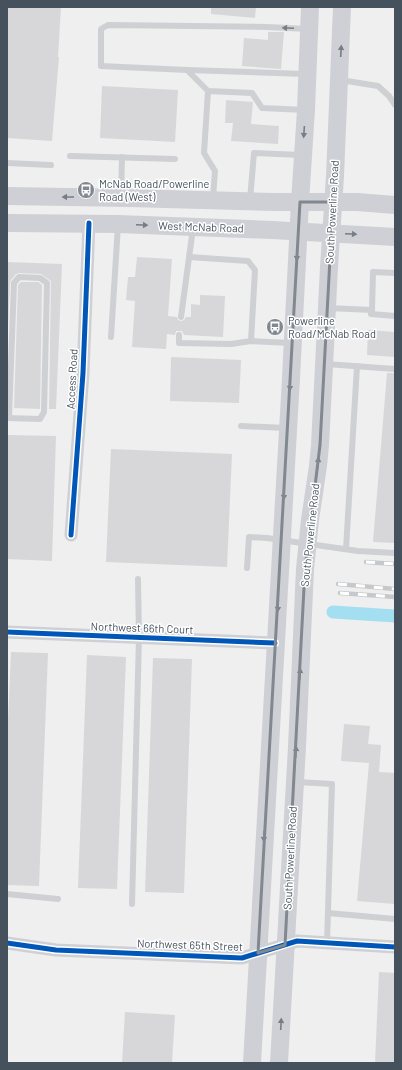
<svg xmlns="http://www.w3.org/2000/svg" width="402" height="1070" font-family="Barlow,sans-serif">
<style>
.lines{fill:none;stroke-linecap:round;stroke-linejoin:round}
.canal{stroke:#a4def1;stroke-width:13}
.building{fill:#d7d7d9}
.service{stroke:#ced0d4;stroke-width:6}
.minor{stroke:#ced0d4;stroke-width:13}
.secondary{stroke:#ced0d5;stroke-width:18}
.rail-casing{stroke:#c6c9cb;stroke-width:4.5}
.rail{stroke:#fff;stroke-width:3;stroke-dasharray:9;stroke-linecap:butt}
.cycleway-casing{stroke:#fff;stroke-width:8}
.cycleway{stroke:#0057b8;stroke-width:5}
.oneway{fill:#757d87}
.marked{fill:none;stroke:#818890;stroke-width:3;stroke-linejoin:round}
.labels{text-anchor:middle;stroke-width:3;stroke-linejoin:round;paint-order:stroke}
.poi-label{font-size:11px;fill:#45515d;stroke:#fff;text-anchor:start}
.street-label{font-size:11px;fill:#45515d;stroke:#fff}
</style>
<rect width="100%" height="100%" fill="#f0efef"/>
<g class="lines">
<!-- canal -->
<polyline class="canal" points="333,612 395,616"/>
</g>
<!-- building -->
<g class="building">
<polygon points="7,7 61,7 58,57 59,57 52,141 7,138"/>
<polygon points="211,7 256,7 255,18 211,14"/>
<polygon points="268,32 284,32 281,69 242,66 244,38 268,40"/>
<polygon points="102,86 178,90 175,142 100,138"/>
<polygon points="226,100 253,102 251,124 279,126 278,144 231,141 233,123 225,123"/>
<polygon points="137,257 172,259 168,316 177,317 178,320 181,321 184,320 186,317 191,317 191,304 200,305 200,295 225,296 223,337 184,335 182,331 176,331 175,335 167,334 166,349 132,347 135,301 126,300 128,277 135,277"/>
<polygon points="7,262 62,264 56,409 49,409 51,281 41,274 19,273 16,274 11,280 10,283 7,350"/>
<polygon points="21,282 38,282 42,285 40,409 14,408 18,285"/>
<polygon points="368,330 395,332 395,357 367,355"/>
<polygon points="171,357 241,360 239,403 170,401"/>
<polygon points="387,373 395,373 395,543 373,542"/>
<polygon points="7,435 56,436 52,561 7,559"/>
<polygon points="111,449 232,454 227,567 106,562"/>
<polygon points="11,652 48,653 39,886 7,885 7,744"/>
<polygon points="87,655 126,657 117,889 78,888"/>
<polygon points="153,658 192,659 184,893 145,892"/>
<polygon points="344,724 370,726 368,744 381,745 379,772 395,773 395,904 357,901 369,763 341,761"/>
<polygon points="379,972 395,973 395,1063 375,1063"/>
<polygon points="125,1012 175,1015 172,1063 122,1063"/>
</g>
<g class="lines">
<!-- service -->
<g class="service">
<polyline points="187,70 208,91 252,93 262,108 305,110"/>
<polyline points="305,74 187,70 101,66 101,29 108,25 267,27 308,29"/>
<polyline points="341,80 378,86 389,96 395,105"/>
<polyline points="208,91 204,153 215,171 213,198"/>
<polyline points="70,156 175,159"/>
<polyline points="7,163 51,165"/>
<polyline points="121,196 122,157"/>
<polyline points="250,200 254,153 301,155"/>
<polyline points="189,257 248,261 255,270 251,341"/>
<polyline points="328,308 372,310 373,272 395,273"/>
<polyline points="372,310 371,314 395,316"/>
<polyline points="181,317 193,228"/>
<polyline points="179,335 179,343 231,344 251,341 291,343"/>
<polyline points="111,337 118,225"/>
<polyline points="326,364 395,369"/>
<polyline points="7,418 40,419 44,412 47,283 40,278 19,277 14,283 9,418"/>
<polyline points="241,426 286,428"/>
<polyline points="346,549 357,366"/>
<polyline points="247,568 249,537 267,538 358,551 395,553"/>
<polyline points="297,782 332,784 327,943"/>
<polyline points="7,894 58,899"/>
<polyline points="132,904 139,637 138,579"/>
<polyline points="328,913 395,919"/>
</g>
<!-- minor -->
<g class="minor">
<polyline points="71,535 83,373 89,223"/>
<polyline points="7,632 275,643"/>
<polyline points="7,943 56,950 242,958 297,941 395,947"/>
</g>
<!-- secondary -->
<g class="secondary">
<polyline points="7,196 129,198 274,202 357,202 395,205"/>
<polyline points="7,223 118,224 272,230 395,237"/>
<polyline points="252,1063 291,378 300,202 306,110 310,7"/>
<polyline points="279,1063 297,747 305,569 310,520 318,466 320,445 329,267 335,176 342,7"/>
</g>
<!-- rail casing -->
<g class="rail-casing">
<g id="rail">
<polyline points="366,562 395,564"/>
<polyline points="338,584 395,589"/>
<polyline points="340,593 395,597"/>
</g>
</g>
<!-- rail -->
<use href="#rail" class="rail"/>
<!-- cycleway casing -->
<g class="cycleway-casing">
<g id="cycleway">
<polyline points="71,535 83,373 89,223"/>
<polyline points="7,632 275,643"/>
<polyline points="7,943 56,950 242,958 297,941 395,947"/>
</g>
</g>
<!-- cycleway -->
<use href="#cycleway" class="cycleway"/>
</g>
<!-- one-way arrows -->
<defs><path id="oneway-solid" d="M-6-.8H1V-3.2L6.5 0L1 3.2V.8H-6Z"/></defs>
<g class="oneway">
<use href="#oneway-solid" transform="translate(288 28) rotate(-177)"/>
<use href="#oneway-solid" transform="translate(341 51) rotate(-87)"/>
<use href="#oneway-solid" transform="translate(304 132) rotate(94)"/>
<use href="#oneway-solid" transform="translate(68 197) rotate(-180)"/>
<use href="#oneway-solid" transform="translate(142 225) rotate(2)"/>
<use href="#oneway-solid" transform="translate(351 234) rotate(3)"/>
<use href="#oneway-solid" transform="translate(297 255) rotate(93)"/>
<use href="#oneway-solid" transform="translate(290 385) rotate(93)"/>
<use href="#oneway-solid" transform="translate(318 463) rotate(-84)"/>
<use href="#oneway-solid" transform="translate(284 494) rotate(93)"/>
<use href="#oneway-solid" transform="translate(278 606) rotate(93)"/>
<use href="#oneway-solid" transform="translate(300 674) rotate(-87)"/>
<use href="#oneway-solid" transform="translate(296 752) rotate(-87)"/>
<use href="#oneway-solid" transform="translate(264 836) rotate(93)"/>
<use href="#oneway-solid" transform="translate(281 1024) rotate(-87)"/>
</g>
<!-- marked area -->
<path class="marked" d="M 300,202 L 333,202 L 320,445 L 305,569 L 285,945 L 258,953 Z"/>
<!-- icons -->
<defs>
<g id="bus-disc" transform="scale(0.9)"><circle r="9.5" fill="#818890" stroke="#fff"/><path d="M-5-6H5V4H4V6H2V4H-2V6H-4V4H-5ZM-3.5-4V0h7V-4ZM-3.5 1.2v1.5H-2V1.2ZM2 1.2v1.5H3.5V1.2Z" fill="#fff"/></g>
</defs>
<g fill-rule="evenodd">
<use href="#bus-disc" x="86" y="190"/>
<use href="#bus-disc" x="275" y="327"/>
</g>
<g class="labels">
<!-- poi labels -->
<g class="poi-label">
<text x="99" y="188">McNab Road/Powerline<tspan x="99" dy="13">Road (West)</tspan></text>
<text x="288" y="325">Powerline<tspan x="288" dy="13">Road/McNab Road</tspan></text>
</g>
<!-- street labels -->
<g class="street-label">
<text transform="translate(332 212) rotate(-87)" y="4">South Powerline Road</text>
<text transform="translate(201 227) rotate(2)" y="4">West McNab Road</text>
<text transform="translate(72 379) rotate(-87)" y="4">Access Road</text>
<text transform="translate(310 535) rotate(-84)" y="4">South Powerline Road</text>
<text transform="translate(142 628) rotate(2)" y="4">Northwest 66th Court</text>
<text transform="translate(290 858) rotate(-87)" y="4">South Powerline Road</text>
<text transform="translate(190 945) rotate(2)" y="4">Northwest 65th Street</text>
</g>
</g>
<!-- border -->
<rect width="402" height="1070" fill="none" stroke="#45515d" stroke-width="16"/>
</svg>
